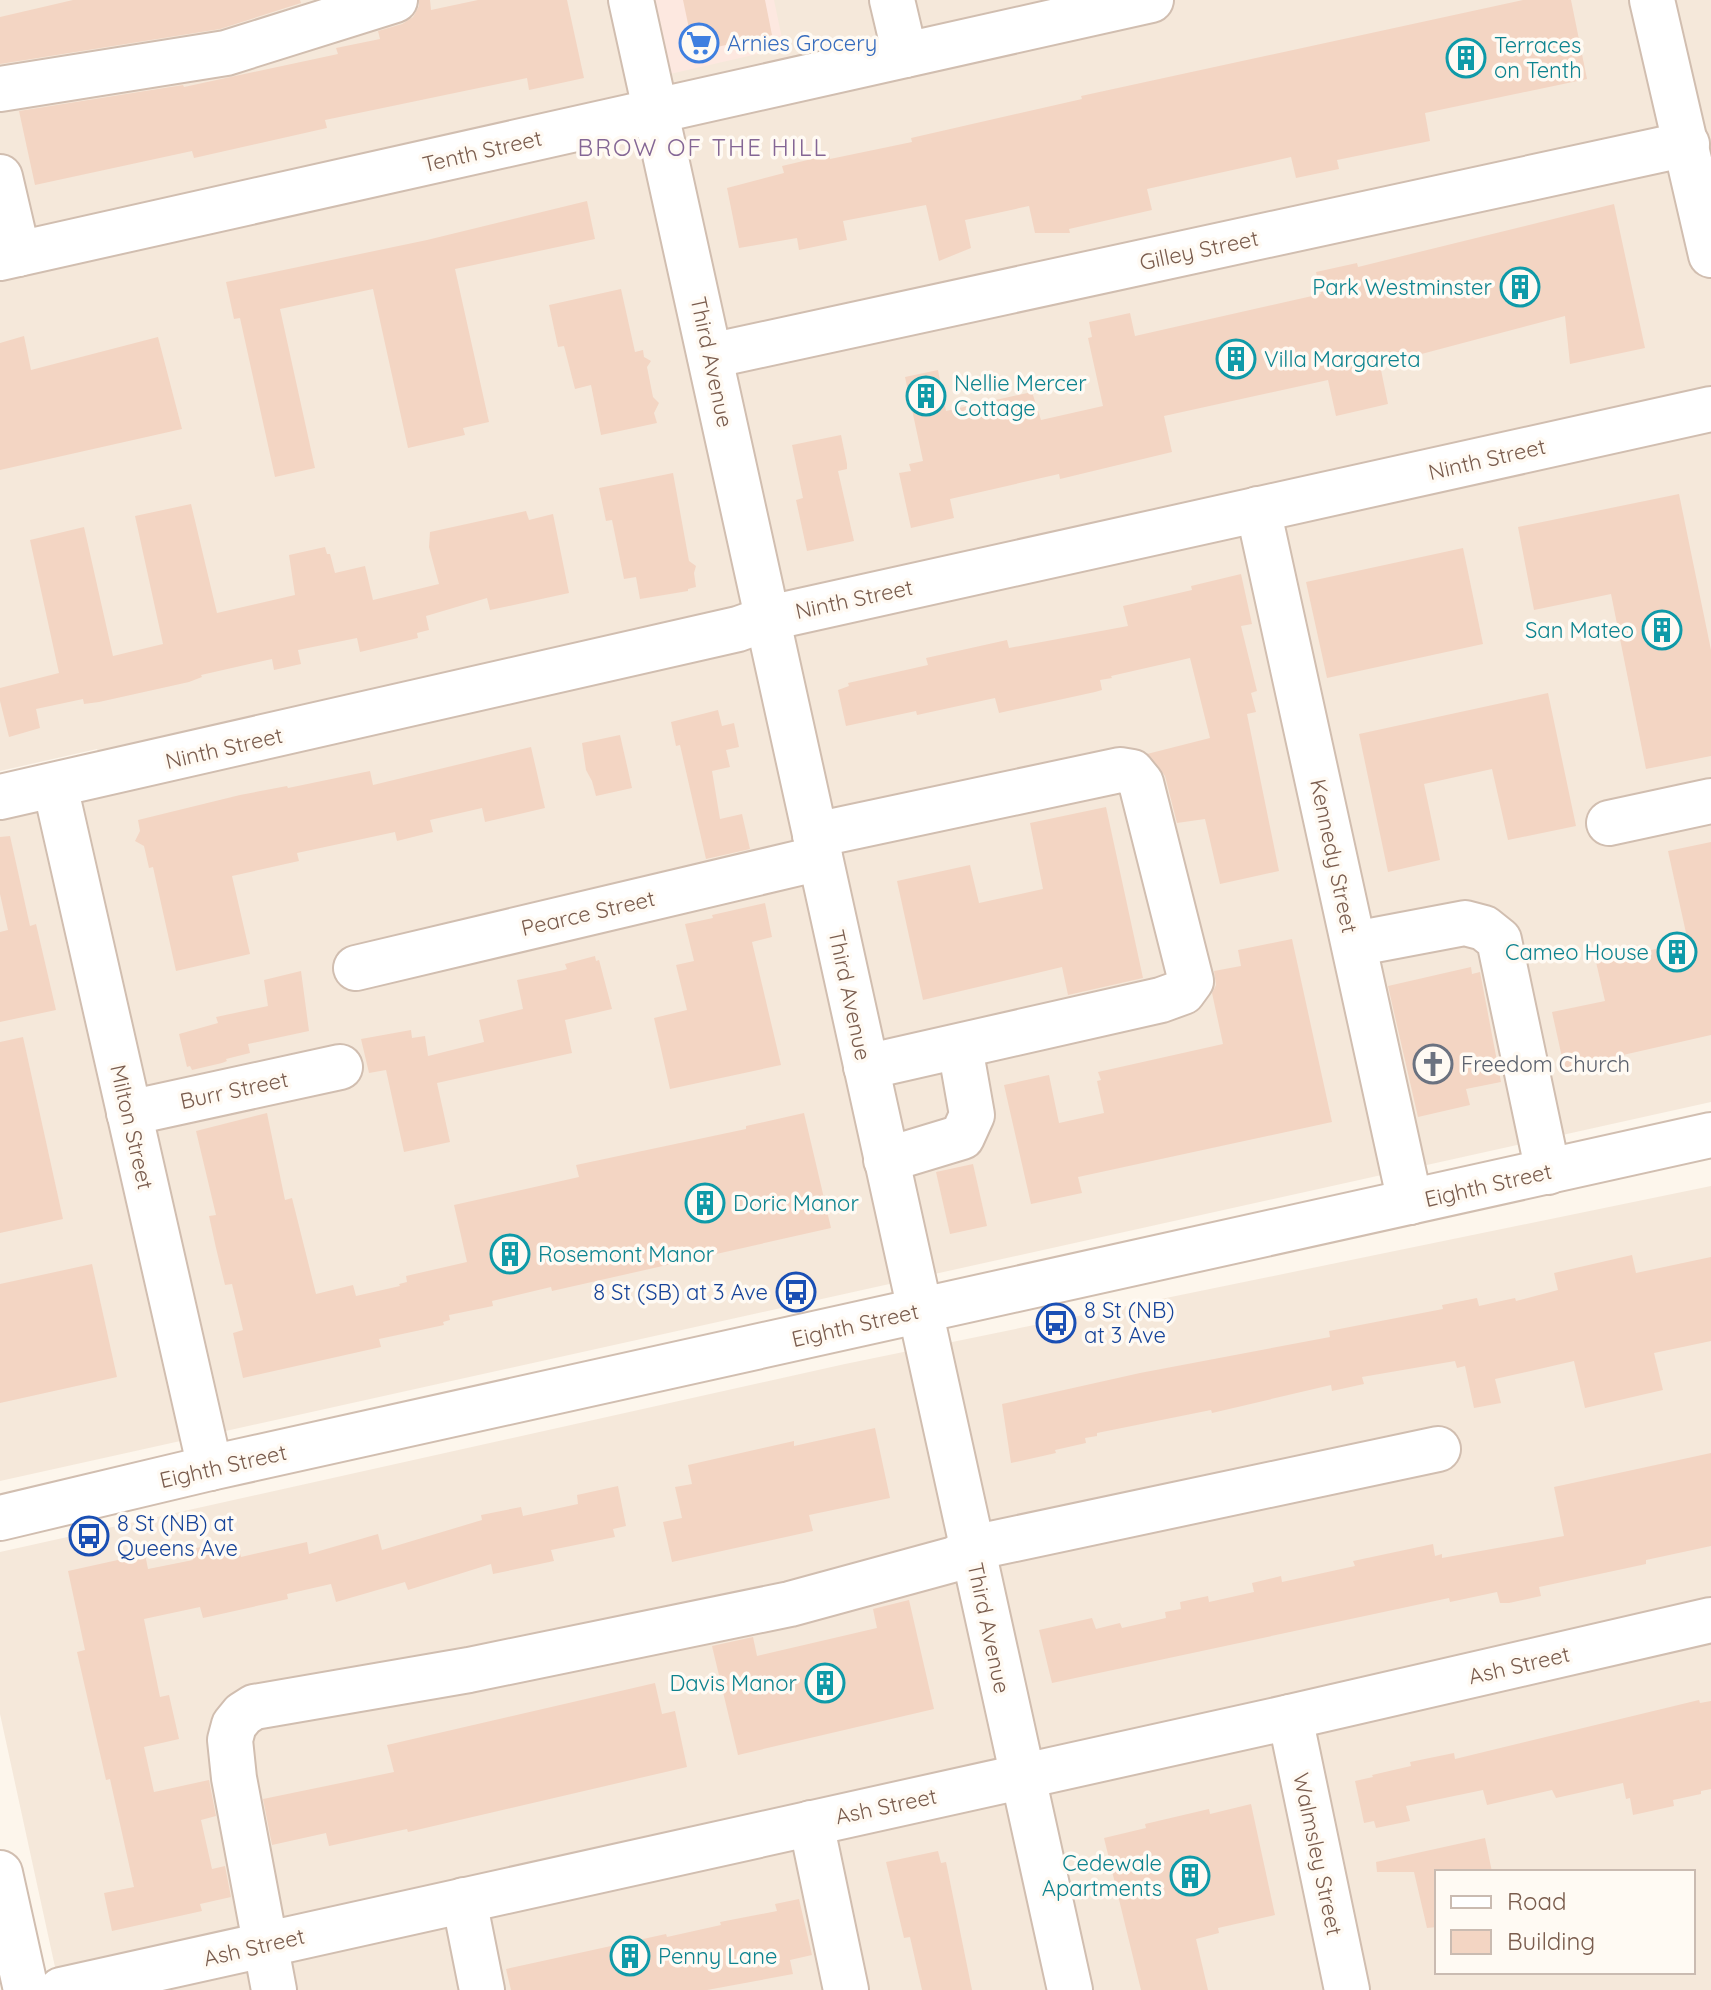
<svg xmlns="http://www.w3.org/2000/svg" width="1711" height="1990" font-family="Quicksand,sans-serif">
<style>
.residential{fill:#f5e8da;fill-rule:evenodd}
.commercial{fill:#fde8e0}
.building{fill:#f3d5c3}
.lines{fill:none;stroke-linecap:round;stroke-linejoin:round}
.minor-casing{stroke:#d1beb0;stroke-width:48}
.minor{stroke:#fff;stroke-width:44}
.labels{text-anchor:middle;stroke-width:7;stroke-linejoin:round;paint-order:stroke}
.shop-label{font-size:22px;fill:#366cbe;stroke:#fffaf3;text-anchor:start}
.culture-label{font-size:22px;fill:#0d838f;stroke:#fffaf3;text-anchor:start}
.street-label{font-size:22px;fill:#7a5c4d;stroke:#fffaf3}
.worship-label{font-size:22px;fill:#5b616d;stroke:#fffaf3;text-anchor:start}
.transit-label{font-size:22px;fill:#164399;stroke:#fffaf3;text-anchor:start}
.neighbourhood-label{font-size:24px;letter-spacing:2px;fill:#846695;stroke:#fffaf3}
</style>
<rect width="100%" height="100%" fill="#fdf6ec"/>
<!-- residential -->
<g class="residential">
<polygon points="0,0 1711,0 1711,1102 0,1481 0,810 113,783 97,749 0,771"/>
<path d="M 1711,1186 L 1711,1990 L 60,1990 L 0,1714 L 0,1552 L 845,1364 ZM 1437,1872 L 1693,1872 L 1693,1972 L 1437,1972 Z"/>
</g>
<!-- commercial -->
<polygon class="commercial" points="654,0 774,0 784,48 670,74"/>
<!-- building -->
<g class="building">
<polygon points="73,0 300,0 301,3 220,29 0,64 0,17"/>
<polygon points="419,0 430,0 431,10 478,0 567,0 584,78 529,90 527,78 325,120 327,128 194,158 192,151 35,185 19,111 183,85 184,87 338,54 336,48 380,39 378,31 402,24 413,17 419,6"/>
<polygon points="683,0 765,0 772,35 694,52"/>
<polygon points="1523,0 1571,0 1587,79 1425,113 1430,141 1337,160 1339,169 1296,178 1291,157 1147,189 1152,210 1069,229 1070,233 1035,233 1029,206 965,220 971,248 939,261 926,205 843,221 847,240 799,250 797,238 739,248 727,188 784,173 782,166 829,155 830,159 912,142 911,138 1082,99 1081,96"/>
<polygon points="587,201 595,239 455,269 489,422 463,428 465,435 408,448 373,289 280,309 315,468 275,477 240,318 234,319 226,282 427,240"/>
<polygon points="1614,204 1645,348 1570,364 1565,316 1380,365 1388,404 1336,416 1328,380 1164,416 1172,452 1060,479 1059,474 950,499 954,518 911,528 899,473 911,471 909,464 923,461 905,377 938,370 946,411 1032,392 1041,420 1103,406 1088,338 1092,337 1089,322 1130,313 1135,336 1321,294 1316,272 1357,263 1358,267"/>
<polygon points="621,289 635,352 643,350 644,357 651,361 647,367 653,397 659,403 654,413 657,423 601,435 591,385 575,389 564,346 558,347 549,305"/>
<polygon points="24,336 31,370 158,337 182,429 0,470 0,343"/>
<polygon points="841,435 847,464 847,469 838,471 854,541 807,551 796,500 803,498 792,445"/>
<polygon points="673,473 689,561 696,566 694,573 696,587 688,589 688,591 640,599 636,577 624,579 612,520 606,521 599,488"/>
<polygon points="1679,494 1711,650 1711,756 1646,769 1611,594 1534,610 1518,527"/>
<polygon points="191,504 217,613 295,595 289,555 325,547 327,554 330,554 335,573 365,566 373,600 439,584 429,547 430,532 526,511 529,520 553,514 569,593 490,610 487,598 426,616 429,630 417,633 418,638 360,652 357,638 298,650 301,664 274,670 272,659 201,675 202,677 189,682 99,702 84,704 83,699 36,709 40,728 9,737 0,701 0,688 59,673 30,540 84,527 113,656 163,644 135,516"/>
<polygon points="1463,548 1483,644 1327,678 1306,582"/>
<polygon points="1241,574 1252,624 1241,626 1257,691 1251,693 1256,712 1247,714 1279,871 1220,884 1205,819 1177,823 1165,776 1147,754 1210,738 1190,658 1111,676 1112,678 1100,680 1102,690 1095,692 999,713 995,698 917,715 916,711 846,726 838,690 849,686 848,683 928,665 926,658 1007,640 1009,648 1128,626 1123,606 1192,590 1191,586"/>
<polygon points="1548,693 1576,826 1508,840 1492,769 1424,784 1440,860 1388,872 1359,734"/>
<polygon points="718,710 722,726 734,723 739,747 726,750 730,767 712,771 720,819 742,814 750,849 706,859 680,745 676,746 671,722"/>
<polygon points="620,735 632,788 596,796 592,781 586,770 582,743"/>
<polygon points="531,747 545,808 485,822 482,808 430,820 433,832 397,841 395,832 297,853 299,861 232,876 250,954 176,971 153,867 149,868 144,846 135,841 140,831 138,820 240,795 287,786 288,788 370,771 373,785"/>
<polygon points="1106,807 1143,978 1068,995 1062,967 923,1000 897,881 970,865 979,903 1043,889 1030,823"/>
<polygon points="10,836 30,926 36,924 56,1010 0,1022 0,932 8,930 0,894 0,837"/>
<polygon points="1711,842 1711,1035 1601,1060 1601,1064 1565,1071 1552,1012 1605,1001 1596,962 1688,942 1668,851"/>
<polygon points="765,903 772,937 752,942 781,1065 670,1089 654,1018 687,1010 676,965 694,961 685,924 713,918 712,915"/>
<polygon points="1292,939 1332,1122 1078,1177 1082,1193 1031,1204 1004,1085 1049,1075 1059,1123 1104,1113 1097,1081 1101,1080 1098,1072 1223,1044 1212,993 1216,985 1214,971 1241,966 1238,950"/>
<polygon points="595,956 596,961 599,960 612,1009 565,1020 572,1053 437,1083 450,1142 404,1152 386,1070 369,1073 361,1039 411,1030 412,1038 425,1036 428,1056 484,1042 479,1020 523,1009 517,980 564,970 567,969 565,964"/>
<polygon points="1471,967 1472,974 1480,972 1501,1082 1466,1089 1470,1105 1418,1117 1388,986"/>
<polygon points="301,971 309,1031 248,1044 250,1053 226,1059 227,1061 222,1063 192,1070 190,1066 187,1067 179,1034 218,1023 216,1017 268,1006 264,980"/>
<polygon points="23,1037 63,1219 0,1233 0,1042"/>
<polygon points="267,1113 285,1200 292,1198 316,1294 353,1285 356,1296 400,1286 399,1284 407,1282 406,1276 467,1262 454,1205 579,1177 576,1165 746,1129 746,1126 804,1113 831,1228 552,1291 551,1287 492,1301 493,1306 449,1315 450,1320 443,1322 444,1325 379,1339 381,1347 243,1378 233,1333 243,1330 232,1284 225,1285 216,1248 209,1216 216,1215 196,1131"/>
<polygon points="973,1164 987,1226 950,1234 936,1172"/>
<polygon points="1632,1255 1636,1273 1711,1257 1711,1341 1654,1353 1663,1390 1585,1408 1574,1361 1495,1379 1501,1403 1474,1408 1465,1366 1457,1368 1455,1361 1362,1377 1364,1384 1332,1391 1331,1385 1212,1413 1211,1410 1097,1433 1097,1436 1085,1438 1086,1443 1055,1450 1056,1453 1011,1463 1002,1404 1140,1373 1330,1337 1329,1331 1443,1309 1442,1305 1477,1298 1479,1306 1515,1298 1516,1301 1558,1290 1554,1273"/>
<polygon points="92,1264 117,1377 0,1403 0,1284"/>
<polygon points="875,1428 890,1498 809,1515 813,1531 672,1562 663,1522 682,1518 675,1487 692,1484 688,1465 794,1441 794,1446"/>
<polygon points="1711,1453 1711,1546 1646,1560 1646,1564 1539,1587 1541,1596 1509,1603 1500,1603 1497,1592 1450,1602 1449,1598 1052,1683 1039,1630 1092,1618 1096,1629 1120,1623 1122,1628 1166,1618 1165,1612 1181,1609 1180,1602 1208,1596 1209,1602 1254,1592 1252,1583 1281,1576 1282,1582 1355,1566 1353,1561 1433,1544 1435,1556 1442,1554 1442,1558 1564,1536 1554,1487"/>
<polygon points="618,1486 626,1526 613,1529 615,1537 551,1550 554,1561 493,1574 491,1564 408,1590 405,1582 336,1602 331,1584 287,1594 288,1599 203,1618 200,1607 144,1619 160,1697 169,1695 179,1739 144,1747 154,1792 209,1780 216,1816 201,1820 212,1869 225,1866 231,1897 200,1904 202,1911 112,1931 104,1893 134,1887 110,1779 106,1780 77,1652 85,1650 68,1571 145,1554 148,1569 193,1560 191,1549 221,1543 223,1553 239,1550 241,1557 307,1542 309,1554 378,1534 382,1550 482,1520 481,1515 521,1507 523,1516 578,1504 577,1495"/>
<polygon points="909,1600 934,1709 738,1755 712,1646 753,1637 757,1656 877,1628 873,1609"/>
<polygon points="655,1683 662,1714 675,1711 687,1767 408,1832 407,1829 329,1846 326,1833 272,1845 263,1799 394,1772 387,1745"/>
<polygon points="1699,1700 1700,1703 1711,1701 1711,1789 1701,1791 1701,1794 1673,1800 1674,1806 1633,1815 1630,1798 1626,1799 1623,1783 1556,1798 1552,1790 1487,1805 1483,1790 1406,1806 1410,1821 1376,1828 1374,1821 1364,1823 1355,1781 1373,1777 1372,1775 1411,1766 1410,1762 1454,1753 1455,1759"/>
<polygon points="1251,1804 1275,1915 1218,1928 1219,1933 1196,1939 1208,1990 1141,1990 1104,1838 1146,1828 1145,1824 1209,1809 1210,1814"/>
<polygon points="1485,1838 1492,1872 1437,1872 1437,1927 1427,1928 1414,1872 1377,1872 1376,1862"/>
<polygon points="938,1851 941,1863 946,1862 972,1990 922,1990 910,1937 904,1938 886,1862"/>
<polygon points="799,1899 812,1955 790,1960 793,1974 707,1990 511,1990 506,1969 666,1934 667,1937 721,1925 720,1922 777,1911 775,1904"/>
</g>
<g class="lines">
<!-- minor casing -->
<g class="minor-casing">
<g id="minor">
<polyline points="631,0 1070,1990"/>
<polyline points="892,0 905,55"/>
<polyline points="1652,0 1711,255"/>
<polyline points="0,89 226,53 395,0"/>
<polyline points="0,177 18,254"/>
<polyline points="0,258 1151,0"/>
<polyline points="710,356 1687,144"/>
<polyline points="1258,509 1410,1202"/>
<polyline points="55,786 210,1468"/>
<polyline points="0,797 738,629 769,618 1711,409"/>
<polyline points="1609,823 1711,801"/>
<polyline points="815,835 1120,770 1132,772 1141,783 1191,981 1183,992 1161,1000 866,1067"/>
<polyline points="1354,944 1465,923 1484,928 1499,940 1548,1172"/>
<polyline points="356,968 820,858"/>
<polyline points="129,1113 340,1067"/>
<polyline points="886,1160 962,1137 972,1115 960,1047"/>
<polyline points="0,1518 210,1468 1711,1135"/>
<polyline points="1290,1717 1347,1990"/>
<polyline points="811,1823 846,1990"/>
<polyline points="0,1873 26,1990"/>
<polyline points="464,1900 482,1990"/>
<polyline points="61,1990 1290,1717 1711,1620"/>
<polyline points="274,1990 234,1778 230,1740 234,1725 243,1714 254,1707 469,1670 790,1604 955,1559 972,1548 1438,1449"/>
</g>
</g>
<!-- minor -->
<use href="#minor" class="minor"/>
</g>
<!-- icons -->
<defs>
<g id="supermarket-ring" transform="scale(2)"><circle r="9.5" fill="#fffaf3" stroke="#3f7fe0" stroke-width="1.5"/><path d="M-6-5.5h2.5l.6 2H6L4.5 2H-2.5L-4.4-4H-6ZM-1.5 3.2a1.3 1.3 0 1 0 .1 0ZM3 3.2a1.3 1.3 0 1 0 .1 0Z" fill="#3f7fe0"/></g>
<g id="building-ring" transform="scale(2)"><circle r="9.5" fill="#fffaf3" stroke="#0f9aa8" stroke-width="1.5"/><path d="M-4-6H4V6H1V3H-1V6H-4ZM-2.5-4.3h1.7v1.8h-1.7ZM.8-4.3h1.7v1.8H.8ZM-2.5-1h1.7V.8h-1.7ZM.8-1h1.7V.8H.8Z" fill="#0f9aa8"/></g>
<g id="church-ring" transform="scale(2)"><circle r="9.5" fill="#fffaf3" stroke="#6b7280" stroke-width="1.5"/><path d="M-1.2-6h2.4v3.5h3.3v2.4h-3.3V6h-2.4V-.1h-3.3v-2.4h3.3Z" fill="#6b7280"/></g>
<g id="bus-ring" transform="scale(2)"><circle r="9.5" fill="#fffaf3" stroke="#1a4fb4" stroke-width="1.5"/><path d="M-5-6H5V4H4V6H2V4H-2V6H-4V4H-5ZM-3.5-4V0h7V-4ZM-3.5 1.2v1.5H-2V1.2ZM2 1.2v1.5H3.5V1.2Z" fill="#1a4fb4"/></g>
</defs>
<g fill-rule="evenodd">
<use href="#supermarket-ring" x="699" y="43"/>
<use href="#building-ring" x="1466" y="58"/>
<use href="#building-ring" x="1520" y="287"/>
<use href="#building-ring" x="1236" y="359"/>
<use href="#building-ring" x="926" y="396"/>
<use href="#building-ring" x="1662" y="630"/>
<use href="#building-ring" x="1677" y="952"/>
<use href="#church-ring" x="1433" y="1064"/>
<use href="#building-ring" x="705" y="1203"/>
<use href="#building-ring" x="510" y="1254"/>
<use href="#bus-ring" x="796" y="1292"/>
<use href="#bus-ring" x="1056" y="1323"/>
<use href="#bus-ring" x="89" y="1536"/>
<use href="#building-ring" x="825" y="1683"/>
<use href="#building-ring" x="1190" y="1876"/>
<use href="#building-ring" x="630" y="1956"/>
</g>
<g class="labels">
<!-- shop labels -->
<g class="shop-label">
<text x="727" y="51">Arnies Grocery</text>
</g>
<!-- culture labels -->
<g class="culture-label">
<text x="1494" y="53">Terraces<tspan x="1494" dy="25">on Tenth</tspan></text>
<text x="1492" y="295" text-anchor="end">Park Westminster</text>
<text x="1264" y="367">Villa Margareta</text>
<text x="954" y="391">Nellie Mercer<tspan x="954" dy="25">Cottage</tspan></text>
<text x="1634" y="638" text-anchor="end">San Mateo</text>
<text x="1649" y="960" text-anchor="end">Cameo House</text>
<text x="733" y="1211">Doric Manor</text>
<text x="538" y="1262">Rosemont Manor</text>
<text x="797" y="1691" text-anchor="end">Davis Manor</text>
<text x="1162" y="1871" text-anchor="end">Cedewale<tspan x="1162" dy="25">Apartments</tspan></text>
<text x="658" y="1964">Penny Lane</text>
</g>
<!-- street labels -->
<g class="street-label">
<text transform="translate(482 151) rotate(-13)" y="8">Tenth Street</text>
<text transform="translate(1199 250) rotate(-12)" y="8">Gilley Street</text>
<text transform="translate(712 362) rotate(78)" y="8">Third Avenue</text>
<text transform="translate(1487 459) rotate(-13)" y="8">Ninth Street</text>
<text transform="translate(854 599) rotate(-12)" y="8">Ninth Street</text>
<text transform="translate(224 748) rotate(-13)" y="8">Ninth Street</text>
<text transform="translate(1334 856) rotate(78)" y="8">Kennedy Street</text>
<text transform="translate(588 913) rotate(-13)" y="8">Pearce Street</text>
<text transform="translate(850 995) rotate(78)" y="8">Third Avenue</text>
<text transform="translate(234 1090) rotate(-12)" y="8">Burr Street</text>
<text transform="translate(132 1127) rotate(77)" y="8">Milton Street</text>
<text transform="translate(1488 1185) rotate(-13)" y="8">Eighth Street</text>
<text transform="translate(855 1325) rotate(-13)" y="8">Eighth Street</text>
<text transform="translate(223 1466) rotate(-13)" y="8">Eighth Street</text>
<text transform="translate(989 1628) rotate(78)" y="8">Third Avenue</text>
<text transform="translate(1519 1665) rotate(-13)" y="8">Ash Street</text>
<text transform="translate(886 1806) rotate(-12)" y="8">Ash Street</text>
<text transform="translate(1318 1854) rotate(78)" y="8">Walmsley Street</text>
<text transform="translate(254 1947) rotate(-13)" y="8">Ash Street</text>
</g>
<!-- worship labels -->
<g class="worship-label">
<text x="1461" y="1072">Freedom Church</text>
</g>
<!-- transit labels -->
<g class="transit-label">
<text x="768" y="1300" text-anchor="end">8 St (SB) at 3 Ave</text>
<text x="1084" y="1318">8 St (NB)<tspan x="1084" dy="25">at 3 Ave</tspan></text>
<text x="117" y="1531">8 St (NB) at<tspan x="117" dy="25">Queens Ave</tspan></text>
</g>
<!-- neighbourhood labels -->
<g class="neighbourhood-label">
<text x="703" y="156">BROW OF THE HILL</text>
</g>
</g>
<!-- legend -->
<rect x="1435" y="1870" width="260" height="104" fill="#fffaf3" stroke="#cabbb1" stroke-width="2"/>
<rect x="1451" y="1896" width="40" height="12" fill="#ffffff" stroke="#cabbb1" stroke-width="2"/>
<text x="1507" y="1910" font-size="24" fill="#7a5c4d">Road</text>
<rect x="1451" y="1930" width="40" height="24" fill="#f3d5c3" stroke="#cabbb1" stroke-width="2"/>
<text x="1507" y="1950" font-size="24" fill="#7a5c4d">Building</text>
</svg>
